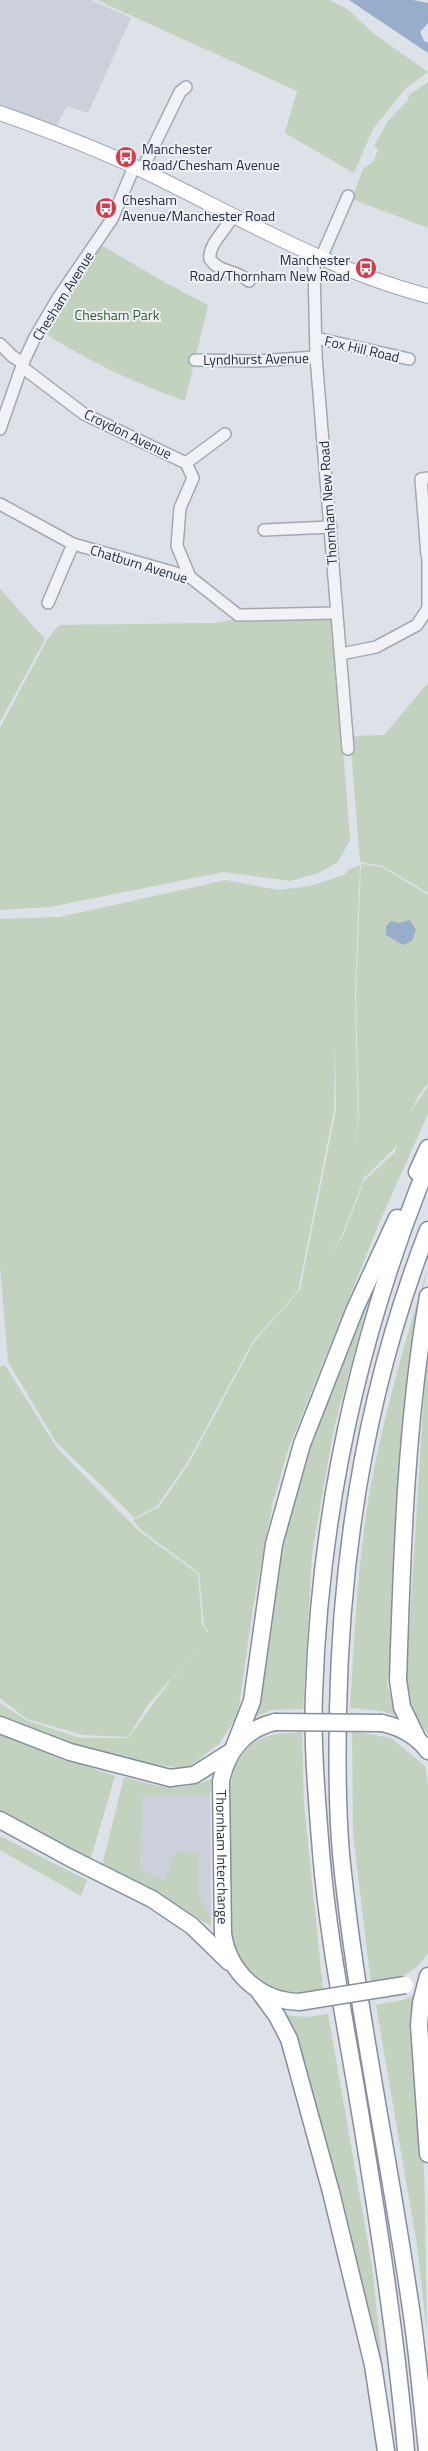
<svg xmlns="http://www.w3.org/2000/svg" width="428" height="2451" font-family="'Titillium Web',sans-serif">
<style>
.built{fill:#cbd0da}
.green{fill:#c2d2be;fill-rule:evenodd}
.water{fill:#97adc9}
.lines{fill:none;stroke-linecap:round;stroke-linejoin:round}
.minor-casing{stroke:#a2a8b2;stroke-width:14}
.major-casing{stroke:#9ca5b4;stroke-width:16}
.highway-casing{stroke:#848e9f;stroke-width:19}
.minor{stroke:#f0f2f6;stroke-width:11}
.major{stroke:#fff;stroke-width:14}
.highway{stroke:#fff;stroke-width:16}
.highway-bridge-casing{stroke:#848e9f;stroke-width:19;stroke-linecap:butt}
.highway-bridge{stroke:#fff;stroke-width:16}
.labels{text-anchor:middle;stroke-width:4;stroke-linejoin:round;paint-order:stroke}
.poi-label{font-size:14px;fill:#262e3f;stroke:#edf0f5;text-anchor:start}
.street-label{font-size:14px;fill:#262e3f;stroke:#edf0f5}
.park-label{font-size:14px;fill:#395b33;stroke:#edf0f5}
</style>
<rect width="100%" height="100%" fill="#dde1e8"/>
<!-- built -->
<g class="built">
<polygon points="0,0 91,0 131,18 88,113 67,106 54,130 0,106"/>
<polygon points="143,1795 210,1795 211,1920 198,1893 198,1853 166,1882 140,1870"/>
</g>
<!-- green -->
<g class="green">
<polygon points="97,0 329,0 347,9 373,33 428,72 406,88 373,129 354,173 285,133 297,91"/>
<polygon points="428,82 428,228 352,199 363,169 374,161 378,149 374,146 388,121 408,100 409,95"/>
<path d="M 101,245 C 137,266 171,287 208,305 L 185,401 C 133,382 94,364 46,334 L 61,303 Z"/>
<polygon points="0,589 45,639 0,722"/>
<polygon points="333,617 350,840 338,862 319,873 290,881 224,872 50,907 0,910 0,728 47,640 59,625 214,623 236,619"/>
<polygon points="428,683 428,893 383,866 360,862 350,736 384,735"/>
<path d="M 361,864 L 382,867 L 428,895 L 428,1083 L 419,1095 L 409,1114 L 428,1086 L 428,1114 L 380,1221 L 288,1450 L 273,1502 L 253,1607 L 238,1714 L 219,1744 L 186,1769 C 121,1761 59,1741 0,1716 L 0,1703 L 26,1720 L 80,1738 L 128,1738 L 171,1680 L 203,1643 L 147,1706 L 128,1737 L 83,1735 L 27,1719 L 0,1698 L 0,1367 L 5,1365 L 57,1448 L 139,1531 L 198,1574 L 202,1625 L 210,1635 L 204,1625 L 199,1573 L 141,1530 L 133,1520 L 159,1507 L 188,1465 L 254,1342 L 300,1290 L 336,1110 L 335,1044 L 334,1110 L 298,1291 L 253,1341 L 187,1463 L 157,1506 L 135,1518 L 56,1442 L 8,1362 L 0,1266 L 0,919 L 60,917 L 226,880 L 278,890 L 311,886 L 344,875 L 348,870 L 360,865 L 355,995 L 358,1119 L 353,1152 L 359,1118 L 356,996 ZM 397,1143 L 395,1152 L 364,1181 L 344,1234 L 330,1256 L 343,1233 L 364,1178 L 394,1149 Z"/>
<path d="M 428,1267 L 417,1316 L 407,1380 L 394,1631 L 387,1684 L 396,1716 L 382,1711 L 350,1708 C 355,1629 358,1548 374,1469 C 388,1401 407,1334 428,1267 Z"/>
<polygon points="374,1279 334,1428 312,1554 303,1709 271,1710 253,1718 277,1556 303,1457"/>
<polygon points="428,1359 428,1734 417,1720 405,1697 424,1394"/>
<path d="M 352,1731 L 391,1738 L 425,1766 L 428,1785 L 428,1953 C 414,1974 396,1982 371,1984 L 353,1833 Z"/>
<path d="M 302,1732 L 304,1804 L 323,1989 C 311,1990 296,1994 285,1992 C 269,1989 251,1975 241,1963 C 237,1958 233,1948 232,1942 C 227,1922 227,1773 236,1760 C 253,1734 275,1734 302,1732 Z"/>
<polygon points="0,1734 22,1744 115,1776 90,1861 0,1815"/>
<path d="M 124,1777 C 160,1787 176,1793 212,1779 L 210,1795 L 143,1795 L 140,1869 L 165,1881 L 175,1852 L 198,1853 L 198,1893 L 211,1920 L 211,1926 L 143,1886 L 102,1866 Z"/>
<polygon points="0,1836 87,1880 81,1896 0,1850"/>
<polygon points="419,1993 425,2208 427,2334 417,2245 376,2005 403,2000"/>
<polygon points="328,2014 372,2266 388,2419 282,2015 306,2017"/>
</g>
<!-- water -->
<g class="water">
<polygon points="349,0 413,0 428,3 428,23 420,32 424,41 428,43 428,53"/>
<polygon points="410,920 416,930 412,941 403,945 386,935 386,926 391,921 399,923"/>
</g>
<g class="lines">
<!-- minor casing -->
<g class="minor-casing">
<g id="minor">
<polyline points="142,170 180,92 186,87"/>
<path d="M 233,215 C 226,231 208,244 210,259 C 219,273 237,270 249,281"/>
<polyline points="317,256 314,265 316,357 348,749"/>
<polyline points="321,258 348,196"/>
<polyline points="316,338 409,359"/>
<polyline points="0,344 12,356 23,363"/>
<polyline points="195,360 257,361 316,357"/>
<polyline points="22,367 84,414 186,463 193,478 180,508 177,546 190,577"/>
<polyline points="0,429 23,363 35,337 58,298 112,219 134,167"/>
<polyline points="186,463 225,434"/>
<polyline points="0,504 73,544 190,577 238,615 336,613"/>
<polyline points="264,530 331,527"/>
<polyline points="427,555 421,479 428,478"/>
<polyline points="428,555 428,606"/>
<polyline points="48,603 73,544"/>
<polyline points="341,654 376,647 417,625 428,608"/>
</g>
</g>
<!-- major casing -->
<g class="major-casing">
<path id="major" d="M 0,113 C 48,130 98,149 144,171 C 237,216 328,270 428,296"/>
</g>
<!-- highway casing -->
<g class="highway-casing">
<g id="highway">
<polyline points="417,1172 428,1148"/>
<path id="s1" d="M 275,1722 C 245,1729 227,1751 221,1781 L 223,1934 C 229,1973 260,2001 299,2002"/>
<path d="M 382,1723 C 400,1727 417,1736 428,1751"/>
<polyline points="0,1725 70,1752 170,1778 194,1775 232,1751"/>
<path d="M 418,1740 L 402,1707 L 398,1680 C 402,1552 406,1422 428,1296"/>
<polyline points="234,1747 252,1701 274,1544 302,1444 355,1309 397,1218"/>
<polyline points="0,1820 70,1858 152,1899 192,1926 229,1962"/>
<polyline points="428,1976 421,2003 419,2025 428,2154"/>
<polyline points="258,1990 277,2016 289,2039 331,2192 373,2365 386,2451"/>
<path d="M 406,2451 C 396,2335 378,2220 359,2106 C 345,2021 328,1938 321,1852 C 317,1800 312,1746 314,1694 C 320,1511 359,1333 428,1164"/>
<path d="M 427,2451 C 422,2404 418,2356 411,2309 C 389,2157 356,2006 341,1854 C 337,1807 337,1758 338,1711 C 341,1546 368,1384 428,1230"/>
</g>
</g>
<!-- minor -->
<use href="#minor" class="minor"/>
<!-- major -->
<use href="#major" class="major"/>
<!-- highway -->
<use href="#highway" class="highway"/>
<!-- highway-bridge casing -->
<g class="highway-bridge-casing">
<g id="highway-bridge">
<polyline points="275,1722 382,1723"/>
<polyline points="299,2002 405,1985"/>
</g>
</g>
<!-- highway-bridge -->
<use href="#highway-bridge" class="highway-bridge"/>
</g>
<!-- icons -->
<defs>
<g id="bus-disc" transform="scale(1.125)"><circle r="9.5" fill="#d23d4d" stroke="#edf0f5"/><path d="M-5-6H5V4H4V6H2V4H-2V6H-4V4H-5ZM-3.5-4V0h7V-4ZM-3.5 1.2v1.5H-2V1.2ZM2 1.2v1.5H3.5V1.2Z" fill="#fff"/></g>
</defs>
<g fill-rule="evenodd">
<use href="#bus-disc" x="126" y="157"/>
<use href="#bus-disc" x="106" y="208"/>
<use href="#bus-disc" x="366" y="268"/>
</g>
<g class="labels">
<!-- poi labels -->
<g class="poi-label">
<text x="142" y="154">Manchester<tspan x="142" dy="16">Road/Chesham Avenue</tspan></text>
<text x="122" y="205">Chesham<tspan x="122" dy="16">Avenue/Manchester Road</tspan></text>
<text x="350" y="265" text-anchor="end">Manchester<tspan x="350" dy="16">Road/Thornham New Road</tspan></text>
</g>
<!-- street labels -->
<g class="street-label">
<text transform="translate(63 296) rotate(-58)" y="5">Chesham Avenue</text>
<text transform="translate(362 349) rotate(13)" y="5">Fox Hill Road</text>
<text transform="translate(256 359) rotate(-1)" y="5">Lyndhurst Avenue</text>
<text transform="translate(128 434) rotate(26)" y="5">Croydon Avenue</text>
<text transform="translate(328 503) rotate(-94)" y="5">Thornham New Road</text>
<text transform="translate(139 564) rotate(17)" y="5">Chatburn Avenue</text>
<text dy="5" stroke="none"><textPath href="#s1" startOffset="161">Thornham Interchange</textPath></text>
</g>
<!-- park labels -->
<g class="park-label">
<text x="117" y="320">Chesham Park</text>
</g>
</g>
</svg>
